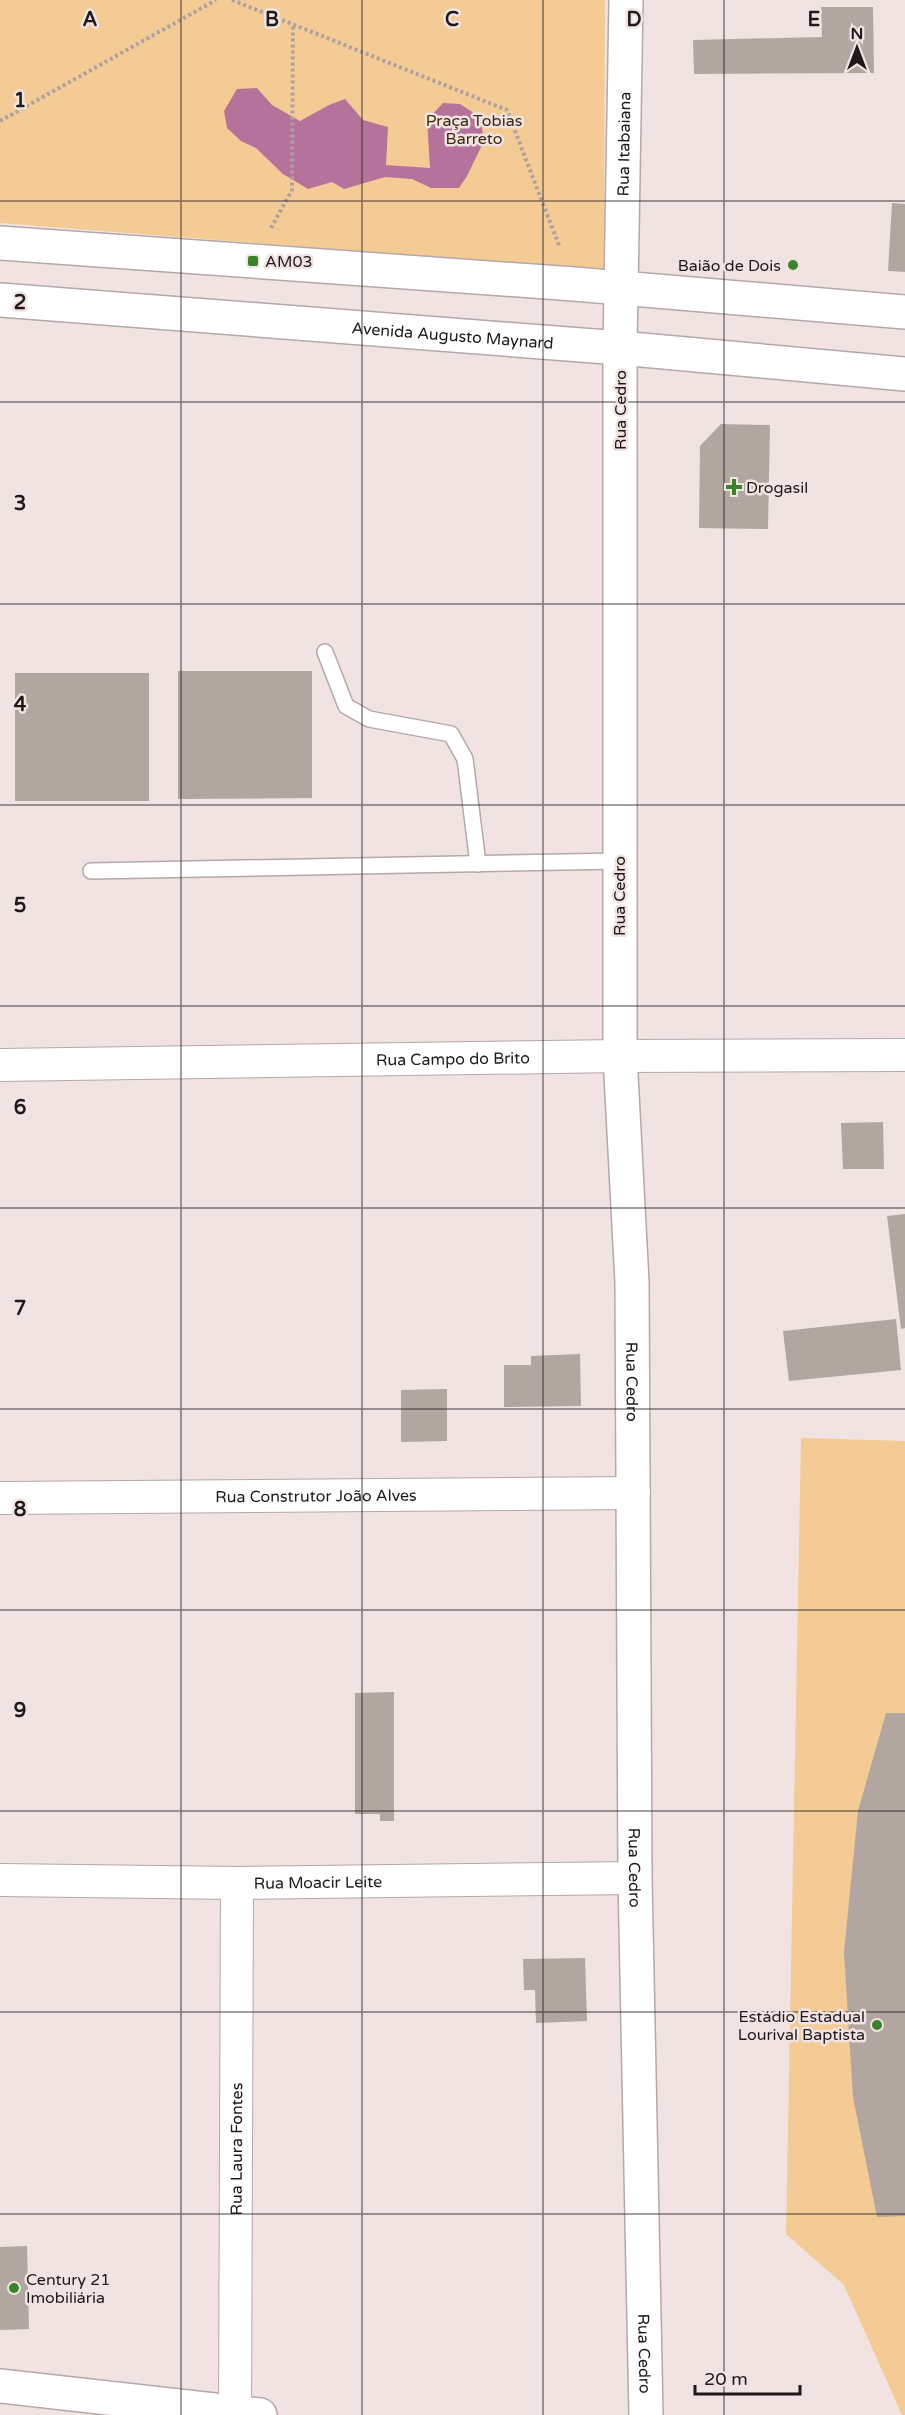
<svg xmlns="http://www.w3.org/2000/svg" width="905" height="2415" font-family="'Varela Round',sans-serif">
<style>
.green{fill:#f4cb95}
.water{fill:#b5729a}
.building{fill:#b1a6a0}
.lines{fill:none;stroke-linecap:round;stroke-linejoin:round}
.service-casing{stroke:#b5a8a6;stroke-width:18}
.minor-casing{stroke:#b5a8a6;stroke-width:34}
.tertiary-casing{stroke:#b5a8a6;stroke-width:36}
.secondary-casing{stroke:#b5a8a6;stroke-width:36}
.path{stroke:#ada2a1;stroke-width:4;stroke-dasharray:3 3;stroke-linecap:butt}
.service{stroke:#fff;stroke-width:15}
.minor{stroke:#fff;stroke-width:32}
.tertiary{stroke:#fff;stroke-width:33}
.secondary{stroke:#fff;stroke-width:33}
.grid{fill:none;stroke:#1e1a19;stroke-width:1.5;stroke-opacity:0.55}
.poi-dot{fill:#39842b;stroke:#f0e3e1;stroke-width:2}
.labels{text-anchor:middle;stroke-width:5;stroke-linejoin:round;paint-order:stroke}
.park-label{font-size:16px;fill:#3e2a0d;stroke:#f0e3e1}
.street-label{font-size:16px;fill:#1e1a19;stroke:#f0e3e1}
.poi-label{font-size:16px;fill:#1e1a19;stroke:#f0e3e1;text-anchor:start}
.grid-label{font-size:20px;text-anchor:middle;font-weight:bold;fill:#1e1a19;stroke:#f0e3e1;stroke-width:5;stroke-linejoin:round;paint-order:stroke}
</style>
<rect width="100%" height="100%" fill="#f0e3e1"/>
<!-- green -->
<g class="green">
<polygon points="0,0 605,0 604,270 0,223"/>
<polygon points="801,1438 905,1441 905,2415 902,2415 844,2285 786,2234"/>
</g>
<!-- water -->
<polygon class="water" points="257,88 272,105 300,121 329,105 345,99 363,120 388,127 386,165 430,168 427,120 443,103 460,104 480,117 484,141 467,176 459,188 431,188 412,179 385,177 344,189 332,182 308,189 283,174 256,148 241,141 227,128 224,111 237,89"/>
<!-- building -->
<g class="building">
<polygon points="821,7 873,7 874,73 694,74 693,40 822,37"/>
<polygon points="892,203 905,204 905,272 888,271"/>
<polygon points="721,424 770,425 768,529 699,528 700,446"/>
<polygon points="178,671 312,671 312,798 178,799"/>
<rect x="15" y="673" width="134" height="128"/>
<polygon points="883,1122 884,1169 843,1169 841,1123"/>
<polygon points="905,1214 905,1328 901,1329 887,1216"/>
<polygon points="896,1319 901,1370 789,1381 783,1331"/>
<polygon points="580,1354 581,1406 504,1407 504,1365 531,1365 531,1356"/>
<polygon points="447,1389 447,1441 401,1442 401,1390"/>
<polygon points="394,1692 394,1821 380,1821 380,1814 355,1814 355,1693"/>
<polygon points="886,1713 905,1713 905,2216 877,2217 853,2097 844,1952 858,1811"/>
<polygon points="585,1958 587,2021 536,2023 535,1990 524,1990 523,1959"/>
<polygon points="27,2246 29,2329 0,2330 0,2247"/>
</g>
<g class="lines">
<!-- service casing -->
<g class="service-casing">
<g id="service">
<polyline points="325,652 346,706 369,719 451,734 465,759 478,864"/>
<polyline points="91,871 619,861"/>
</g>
</g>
<!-- minor casing -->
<g class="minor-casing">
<g id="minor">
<path id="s1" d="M 0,1065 L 620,1056 L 905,1055"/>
<path id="s2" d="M 0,1498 L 634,1493"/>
<path id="s3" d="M 0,1880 L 237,1883 L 635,1878"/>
<path id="s4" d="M 235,2415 L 237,1883"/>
</g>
</g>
<!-- tertiary casing -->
<g class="tertiary-casing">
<g id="tertiary">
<polyline points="0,243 574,284 905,312"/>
<path id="s5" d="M 0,300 L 620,348 L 905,374"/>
<path id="s6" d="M 620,348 L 620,1056 L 632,1282 L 635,1878 L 646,2415"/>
<polyline points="0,2386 260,2415"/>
</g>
</g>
<!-- secondary casing -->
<g class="secondary-casing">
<g id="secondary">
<path id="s7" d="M 620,348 L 626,0"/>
</g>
</g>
<!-- path -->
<g class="path">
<polyline points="232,0 507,110 560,248"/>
<polyline points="0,121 216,0"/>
<polyline points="271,228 292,190 293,24"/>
</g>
<!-- service -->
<use href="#service" class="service"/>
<!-- minor -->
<use href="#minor" class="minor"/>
<!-- tertiary -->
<use href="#tertiary" class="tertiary"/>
<!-- secondary -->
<use href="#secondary" class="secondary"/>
</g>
<!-- grid -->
<path class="grid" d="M 181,0 L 181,2415M 362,0 L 362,2415M 543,0 L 543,2415M 724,0 L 724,2415M 0,201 L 905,201M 0,402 L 905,402M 0,604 L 905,604M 0,805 L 905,805M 0,1006 L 905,1006M 0,1208 L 905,1208M 0,1409 L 905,1409M 0,1610 L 905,1610M 0,1811 L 905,1811M 0,2012 L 905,2012M 0,2214 L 905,2214"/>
<!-- markers -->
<g class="poi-dot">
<rect x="247" y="255" width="12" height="12" rx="3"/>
<circle cx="793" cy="265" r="6"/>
<path d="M731 478h6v6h6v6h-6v6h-6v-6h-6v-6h6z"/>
<circle cx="877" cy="2025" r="6"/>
<circle cx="14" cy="2288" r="6"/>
</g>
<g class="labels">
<!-- park labels -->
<g class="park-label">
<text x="474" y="126">Praça Tobias<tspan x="474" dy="18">Barreto</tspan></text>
</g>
<!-- street labels -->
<g class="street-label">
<text dy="6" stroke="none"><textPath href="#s7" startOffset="204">Rua Itabaiana</textPath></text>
<text dy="6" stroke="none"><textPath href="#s5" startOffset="454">Avenida Augusto Maynard</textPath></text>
<text transform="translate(620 410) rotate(-90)" y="6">Rua Cedro</text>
<text transform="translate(619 896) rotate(-90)" y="6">Rua Cedro</text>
<text dy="6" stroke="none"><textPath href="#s1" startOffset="453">Rua Campo do Brito</textPath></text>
<text dy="6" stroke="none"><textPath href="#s6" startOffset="1034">Rua Cedro</textPath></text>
<text dy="6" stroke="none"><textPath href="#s2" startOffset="316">Rua Construtor João Alves</textPath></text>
<text dy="6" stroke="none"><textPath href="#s6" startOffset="1520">Rua Cedro</textPath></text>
<text dy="6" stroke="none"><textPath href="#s3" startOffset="318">Rua Moacir Leite</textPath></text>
<text dy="6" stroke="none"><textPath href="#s4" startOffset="266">Rua Laura Fontes</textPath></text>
<text dy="6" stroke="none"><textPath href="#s6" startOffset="2006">Rua Cedro</textPath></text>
</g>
<!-- poi labels -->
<g class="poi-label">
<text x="265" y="267">AM03</text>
<text x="781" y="271" text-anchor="end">Baião de Dois</text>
<text x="746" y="493">Drogasil</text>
<text x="865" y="2022" text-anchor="end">Estádio Estadual<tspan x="865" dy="18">Lourival Baptista</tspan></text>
<text x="26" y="2285">Century 21<tspan x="26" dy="18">Imobiliária</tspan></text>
</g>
</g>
<g class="grid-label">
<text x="90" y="26">A</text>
<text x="272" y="26">B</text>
<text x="452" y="26">C</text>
<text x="634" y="26">D</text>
<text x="814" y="26">E</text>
<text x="20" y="107">1</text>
<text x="20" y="309">2</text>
<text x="20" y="510">3</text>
<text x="20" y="711">4</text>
<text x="20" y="912">5</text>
<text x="20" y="1114">6</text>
<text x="20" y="1315">7</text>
<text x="20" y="1516">8</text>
<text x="20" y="1717">9</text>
</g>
<!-- north arrow -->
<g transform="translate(857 48)" stroke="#f0e3e1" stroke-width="4.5" paint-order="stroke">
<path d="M0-4.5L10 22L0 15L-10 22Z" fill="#1e1a19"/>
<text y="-9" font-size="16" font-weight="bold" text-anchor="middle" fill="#1e1a19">N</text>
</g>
<!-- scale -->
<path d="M695 2385v9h105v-9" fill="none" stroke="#1e1a19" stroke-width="3"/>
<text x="704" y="2385" font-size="18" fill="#1e1a19" stroke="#f0e3e1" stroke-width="4.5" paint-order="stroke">20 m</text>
</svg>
